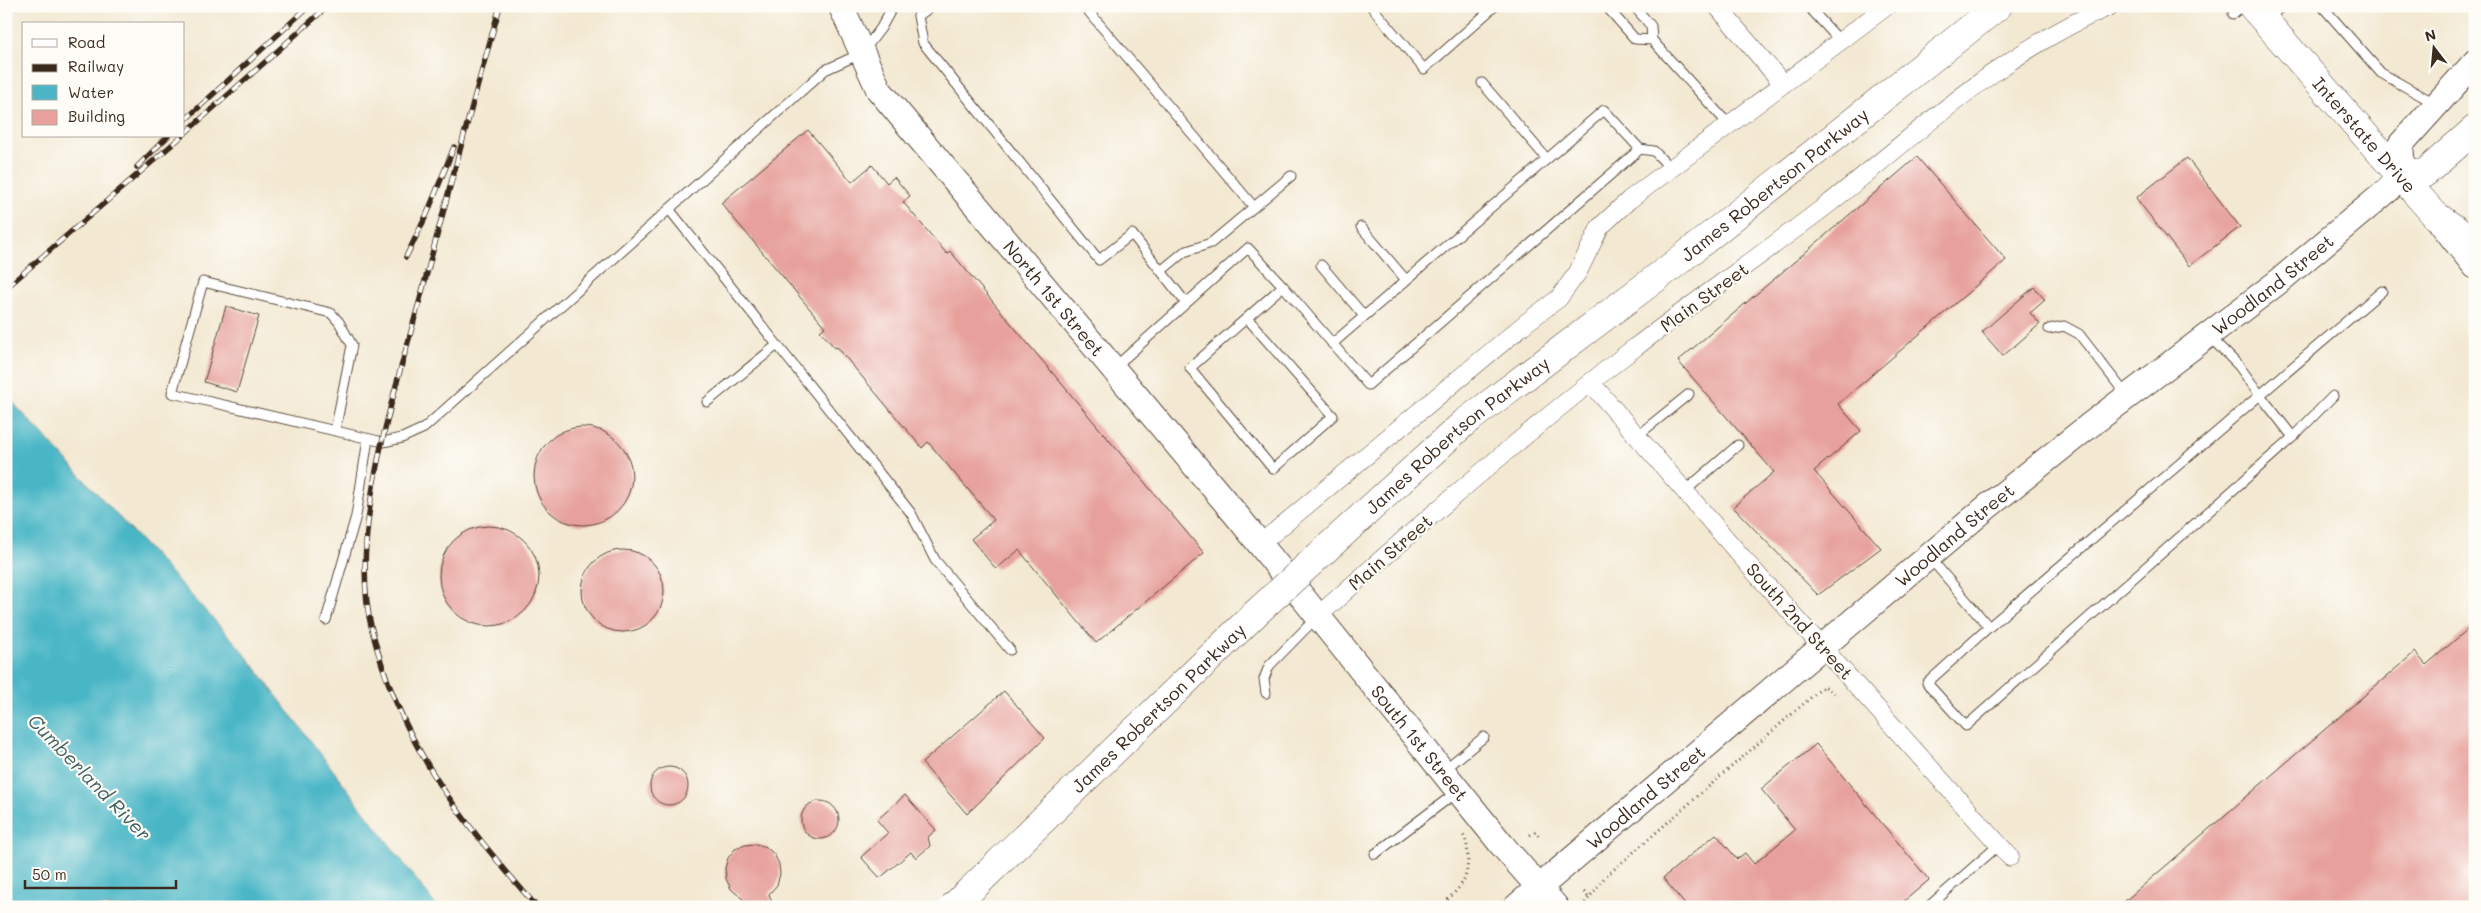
<svg xmlns="http://www.w3.org/2000/svg" width="2481" height="913" font-family="Mali,sans-serif">
<style>
.water{fill:#4ab6c6;stroke:#427072}
.building{fill:#e7a09b}
.lines{fill:none;stroke-linecap:round;stroke-linejoin:round}
.lane-casing{stroke:#574639;stroke-width:11}
.street-casing{stroke:#574639;stroke-width:19}
.secondary-casing{stroke:#574639;stroke-width:27}
.primary-casing{stroke:#574639;stroke-width:29}
.highway-casing{stroke:#574639;stroke-width:29}
.path{stroke:#574639;stroke-width:3;stroke-dasharray:1 4;stroke-linecap:butt}
.lane{stroke:#fff;stroke-width:9}
.street{stroke:#fff;stroke-width:18}
.secondary{stroke:#fff;stroke-width:25}
.primary{stroke:#fff;stroke-width:28}
.highway{stroke:#fff;stroke-width:28}
.rail-casing{stroke:#3b2a1e;stroke-width:5.5}
.rail{stroke:#fdfcf7;stroke-width:4;stroke-dasharray:11;stroke-linecap:butt}
.primary-bridge-casing{stroke:#574639;stroke-width:29;stroke-linecap:butt}
.primary-bridge{stroke:#fff;stroke-width:28}
.labels{text-anchor:middle;dominant-baseline:central;stroke-width:4.5;stroke-linejoin:round;paint-order:stroke}
.street-label{font-size:18px;fill:#3b2a1e;stroke:#fdfcf7}
.water-label{font-size:19px;font-style:italic;fill:#416261;stroke:#fdfcf7}
</style>
<rect width="100%" height="100%" fill="#fdfcf7"/>
<filter id="ink" filterUnits="userSpaceOnUse"><feTurbulence type="fractalNoise" baseFrequency=".02" numOctaves="2"/><feDisplacementMap in="SourceGraphic" scale="10" xChannelSelector="R" yChannelSelector="G"/><feConvolveMatrix kernelMatrix="1 2 1 2 8 2 1 2 1" color-interpolation-filters="sRGB"/></filter>
<filter id="wash" filterUnits="userSpaceOnUse"><feTurbulence type="fractalNoise" baseFrequency=".0096" numOctaves="4" result="noise"/><feDisplacementMap in="SourceGraphic" scale="20" xChannelSelector="R" yChannelSelector="G"/><feGaussianBlur stdDeviation="1.12" result="paint"/><feColorMatrix in="noise" values="0 0 0 0 0 0 0 0 0 0 0 0 0 0 0 0 0 1.4 0 .05"/><feComposite in="paint" operator="in"/></filter>
<g filter="url(#wash)">
<rect width="100%" height="100%" fill="#f3e8d1"/>
<path class="water" d="M 6,395 L 241,649 L 437,907 L 6,907 Z"/>
<g id="blocks">
<g class="building">
<path d="M 808,130 L 852,182 L 872,165 L 887,183 L 894,177 L 910,196 L 903,202 L 947,254 L 950,251 L 1204,553 L 1096,643 L 1019,550 L 996,569 L 971,539 L 994,520 L 928,442 L 922,448 L 837,347 L 835,348 L 820,331 L 825,327 L 721,203 Z"/>
<path d="M 1917,157 L 2006,260 L 1838,404 L 1861,431 L 1814,471 L 1881,548 L 1818,595 L 1733,507 L 1774,472 L 1678,361 Z"/>
<path d="M 2187,158 L 2240,227 L 2189,266 L 2136,198 Z"/>
<path d="M 2034,287 L 2045,300 L 2030,313 L 2040,324 L 2003,356 L 1982,332 Z"/>
<path d="M 226,306 L 259,316 L 237,392 L 204,382 Z"/>
<circle cx="583" cy="476" r="49"/>
<circle cx="489" cy="576" r="50"/>
<circle cx="623" cy="591" r="41"/>
<path d="M 2475,623 L 2475,902 L 2468,907 L 2118,907 L 2415,652 L 2426,665 Z"/>
<path d="M 1004,691 L 1045,738 L 967,814 L 922,763 Z"/>
<path d="M 1816,744 L 1929,880 L 1897,907 L 1687,907 L 1663,878 L 1716,834 L 1737,859 L 1745,853 L 1754,864 L 1795,830 L 1761,789 Z"/>
<circle cx="669" cy="786" r="19"/>
<path d="M 905,795 L 936,830 L 928,837 L 930,846 L 916,858 L 911,852 L 880,878 L 861,857 L 888,833 L 877,820 Z"/>
<circle cx="820" cy="820" r="19"/>
<path d="M 756,844 L 766,847 L 774,854 L 779,864 L 780,874 L 777,885 L 769,894 L 774,907 L 752,907 L 731,889 L 726,879 L 725,868 L 728,858 L 735,849 L 745,845 Z"/>
</g>
</g>
</g>
<g filter="url(#ink)">
<use href="#blocks" fill-opacity="0" stroke="#574639" stroke-width="1"/>
<g class="lines">
<g class="lane-casing">
<g id="lane">
<path d="M 932,6 L 918,16 L 923,43 L 1099,260 L 1132,234 L 1186,303"/>
<path d="M 1084,6 L 1254,207"/>
<path d="M 1371,6 L 1424,69 L 1495,6"/>
<path d="M 1606,6 L 1635,39 L 1652,40"/>
<path d="M 1634,6 L 1651,26 L 1652,40 L 1729,125"/>
<path d="M 1808,6 L 1840,41"/>
<path d="M 2322,6 L 2381,73 L 2436,104"/>
<path d="M 2233,14 L 2242,6"/>
<path d="M 2267,19 L 2282,6"/>
<path d="M 1482,83 L 1547,159"/>
<path d="M 1640,149 L 1654,151 L 1671,169"/>
<path d="M 669,209 L 911,513 L 935,560 L 1010,650"/>
<path d="M 1361,227 L 1406,280"/>
<path d="M 1321,265 L 1364,316"/>
<path d="M 1161,271 L 1184,252 L 1211,243 L 1291,176"/>
<path d="M 1283,286 L 1368,385 L 1640,149 L 1604,110 L 1332,344"/>
<path d="M 2049,329 L 2064,326 L 2079,334 L 2127,396"/>
<path d="M 2209,336 L 2239,366 L 2260,395 L 2382,291"/>
<path d="M 1115,367 L 1248,248 L 1283,286 L 1190,368 L 1273,469 L 1333,416 L 1247,318"/>
<path d="M 707,402 L 777,345"/>
<path d="M 335,431 L 352,345 L 339,322 L 331,313 L 203,282 L 172,393 L 383,442 L 402,438 L 424,428 L 825,70 L 862,53 L 881,28 L 893,6"/>
<path d="M 1637,436 L 1689,394"/>
<path d="M 2293,437 L 2333,396"/>
<path d="M 1685,491 L 1738,445"/>
<path d="M 1930,558 L 1989,627 L 2260,395 L 2293,437 L 1966,726 L 1927,683 L 1989,627"/>
<path d="M 326,620 L 356,516 L 368,439"/>
<path d="M 1266,693 L 1264,679 L 1269,666 L 1316,618"/>
<path d="M 1444,770 L 1484,737"/>
<path d="M 1375,854 L 1458,791"/>
<path d="M 1928,907 L 2000,844"/>
</g>
</g>
<g class="street-casing">
<g id="street">
<path d="M 1717,6 L 1783,84"/>
<path d="M 1591,383 L 1753,570 L 2010,857"/>
<path d="M 1260,544 L 1527,322 L 1559,298 L 1578,272 L 1600,227 L 1629,200 L 1887,6"/>
<path d="M 1318,616 C 1420,524 1524,433 1633,349 C 1697,300 1763,254 1827,205 C 1920,132 1999,54 2110,6"/>
</g>
</g>
<g class="secondary-casing">
<g id="secondary">
<path id="s1" d="M 841,6 L 879,90 L 1238,517 L 1502,845 L 1556,907"/>
<path d="M 2441,223 L 2475,266"/>
<path id="s2" d="M 1516,907 L 1987,507 L 2090,425 L 2278,282 L 2388,190 L 2402,175 L 2401,144 L 2475,62"/>
</g>
</g>
<g class="primary-casing">
<g id="primary">
<path id="s3" d="M 2252,6 L 2435,215"/>
<path d="M 2402,175 L 2425,173 L 2475,129"/>
<path id="s4" d="M 1676,263 L 1998,6"/>
</g>
</g>
<g class="highway-casing">
<path id="highway" d="M 2435,215 L 2475,243"/>
</g>
<g class="path">
<path d="M 1530,835 L 1535,832 L 1541,838"/>
<path d="M 1584,892 L 1589,898"/>
<path d="M 1441,907 C 1448,899 1457,891 1463,882 C 1469,872 1470,845 1463,835"/>
<path d="M 1588,907 L 1585,903 L 1604,878 L 1824,686 L 1838,695"/>
</g>
<use href="#lane" class="lane"/>
<use href="#street" class="street"/>
<use href="#secondary" class="secondary"/>
<use href="#primary" class="primary"/>
<use href="#highway" class="highway"/>
<g class="rail-casing">
<g id="rail">
<path d="M 500,6 C 473,101 447,197 422,292 C 396,388 347,534 372,630 C 401,746 460,819 537,907"/>
<path d="M 184,121 L 309,6"/>
<path d="M 184,134 L 328,6"/>
<path d="M 137,167 L 168,136"/>
<path d="M 406,257 L 427,214 L 454,147"/>
<path d="M 6,288 L 182,136"/>
</g>
</g>
<use href="#rail" class="rail"/>
<g class="primary-bridge-casing">
<g id="primary-bridge">
<path id="s5" d="M 953,907 L 1257,612 L 1464,423 L 1676,263"/>
</g>
</g>
<use href="#primary-bridge" class="primary-bridge"/>
</g>
</g>
<g class="labels">
<g class="street-label">
<text stroke="none"><textPath href="#s3" startOffset="171">Interstate Drive</textPath></text>
<text stroke="none"><textPath href="#s4" startOffset="126">James Robertson Parkway</textPath></text>
<text stroke="none"><textPath href="#s2" startOffset="980">Woodland Street</textPath></text>
<text transform="translate(1704 297) rotate(-36)">Main Street</text>
<text stroke="none"><textPath href="#s1" startOffset="364">North 1st Street</textPath></text>
<text stroke="none"><textPath href="#s5" startOffset="691">James Robertson Parkway</textPath></text>
<text stroke="none"><textPath href="#s2" startOffset="575">Woodland Street</textPath></text>
<text transform="translate(1390 552) rotate(-41)">Main Street</text>
<text transform="translate(1800 621) rotate(48)">South 2nd Street</text>
<text stroke="none"><textPath href="#s5" startOffset="286">James Robertson Parkway</textPath></text>
<text stroke="none"><textPath href="#s1" startOffset="940">South 1st Street</textPath></text>
<text stroke="none"><textPath href="#s2" startOffset="170">Woodland Street</textPath></text>
</g>
<g class="water-label">
<text transform="translate(90 777) rotate(46)">Cumberland River</text>
</g>
</g>
<rect width="2481" height="913" fill="none" stroke="#fdfcf7" stroke-width="25"/>
<rect x="22" y="22" width="162" height="115" fill="#fdfcf7" stroke="#afa8a0"/>
<rect x="32" y="39" width="25" height="8" fill="#ffffff" stroke="#afa8a0"/>
<text x="68" y="48" font-size="15" fill="#3b2a1e">Road</text>
<rect x="32" y="64" width="25" height="8" fill="#3b2a1e" stroke="#afa8a0"/>
<text x="68" y="72" font-size="15" fill="#3b2a1e">Railway</text>
<rect x="32" y="85" width="25" height="15" fill="#4ab6c6" stroke="#afa8a0"/>
<text x="68" y="98" font-size="15" fill="#3b2a1e">Water</text>
<rect x="32" y="110" width="25" height="15" fill="#e7a09b" stroke="#afa8a0"/>
<text x="68" y="122" font-size="15" fill="#3b2a1e">Building</text>
<g transform="translate(2434 48) rotate(344)" stroke="#fdfcf7" stroke-width="4" paint-order="stroke">
<path d="M0-4L9 19L0 12L-9 19Z" fill="#3b2a1e"/>
<text y="-8" font-size="14" font-weight="bold" text-anchor="middle" fill="#3b2a1e">N</text>
</g>
<path d="M25 880v8h151v-8" fill="none" stroke="#3b2a1e" stroke-width="2.5"/>
<text x="32" y="880" font-size="15" fill="#3b2a1e" stroke="#fdfcf7" stroke-width="4" paint-order="stroke">50 m</text>
</svg>
